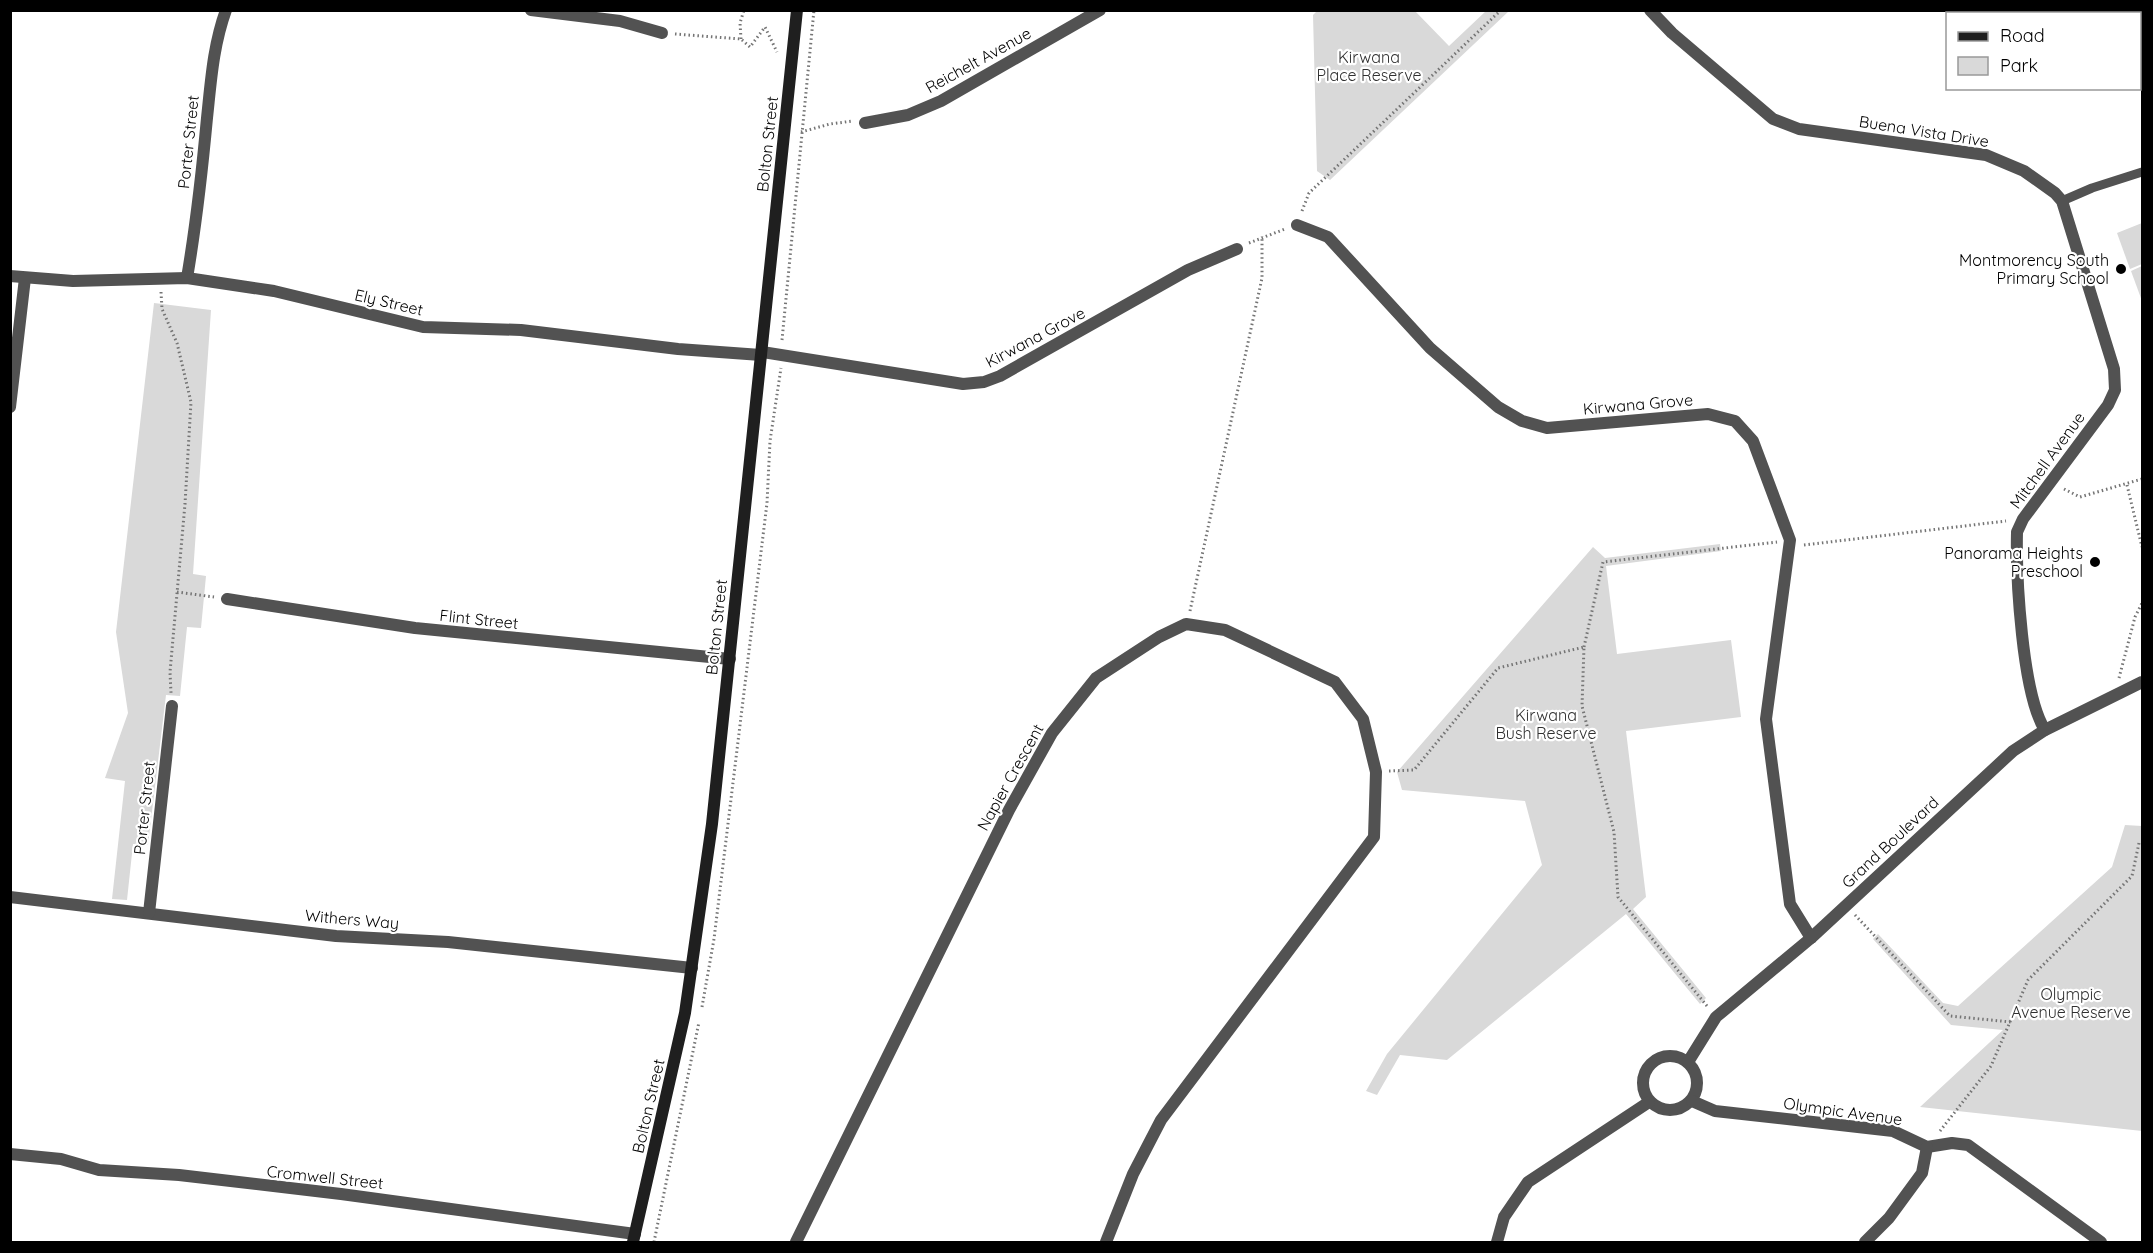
<svg xmlns="http://www.w3.org/2000/svg" width="2153" height="1253" font-family="Quicksand,sans-serif">
<style>
.green{fill:#d9d9d9}
.lines{fill:none;stroke-linecap:round;stroke-linejoin:round}
.path{stroke:#747474;stroke-width:3;stroke-dasharray:1.5 3;stroke-linecap:butt}
.lane{stroke:#525252;stroke-width:9}
.street{stroke:#525252;stroke-width:12}
.secondary{stroke:#1f1f1f;stroke-width:12}
.poi-dot{fill:#000;stroke:#fff;stroke-width:2}
.labels{text-anchor:middle;dominant-baseline:central;stroke-width:4.5;stroke-linejoin:round;paint-order:stroke}
.park-label{font-size:16px;fill:#303030;stroke:#fff}
.street-label{font-size:16px;fill:#000;stroke:#fff}
.poi-label{font-size:16px;fill:#000;stroke:#fff;text-anchor:end}
</style>
<rect width="100%" height="100%" fill="#fff"/>
<g class="green">
<path d="M 1317,11 L 1415,11 L 1449,46 L 1486,11 L 1509,11 L 1330,180 L 1317,171 L 1313,15 Z"/>
<path d="M 2142,223 L 2142,264 L 2130,269 L 2117,233 Z"/>
<path d="M 2142,266 L 2142,301 L 2131,271 Z"/>
<path d="M 154,303 L 211,310 L 193,574 L 206,576 L 201,628 L 187,627 L 180,696 L 166,695 L 148,845 L 133,844 L 127,900 L 112,899 L 125,781 L 105,778 L 128,713 L 116,632 Z"/>
<path d="M 1720,544 L 1721,551 L 1606,566 L 1617,654 L 1731,640 L 1741,717 L 1626,731 L 1646,897 L 1633,909 L 1706,998 L 1700,1004 L 1626,914 L 1447,1060 L 1400,1055 L 1377,1095 L 1366,1091 L 1387,1054 L 1542,865 L 1525,801 L 1402,790 L 1397,772 L 1593,547 L 1605,558 Z"/>
<path d="M 2125,825 L 2142,826 L 2142,1131 L 1920,1107 L 2003,1030 L 1951,1025 L 1873,939 L 1878,934 L 1943,1003 L 1958,1006 L 2112,867 Z"/>
</g>
<g class="lines">
<g class="path">
<path d="M 675,34 L 741,39 L 750,47 L 765,27 L 777,52"/>
<path d="M 741,39 L 740,23 L 744,10"/>
<path d="M 801,132 L 830,124 L 853,121"/>
<path d="M 1302,211 L 1309,193 L 1501,10"/>
<path d="M 1249,243 L 1285,229"/>
<path d="M 161,292 L 162,309 L 177,343 L 191,402 L 185,504 L 170,672 L 171,693"/>
<path d="M 782,340 L 814,10"/>
<path d="M 2127,485 L 2142,547"/>
<path d="M 2064,489 L 2080,497 L 2142,479"/>
<path d="M 1804,545 L 2006,521"/>
<path d="M 177,592 L 214,597"/>
<path d="M 1190,611 L 1262,278 L 1262,236"/>
<path d="M 1584,647 L 1603,562 L 1777,542"/>
<path d="M 2119,678 L 2135,617 L 2142,603"/>
<path d="M 1389,771 L 1414,770 L 1498,668 L 1584,647 L 1582,706 L 1614,832 L 1618,897 L 1707,1006"/>
<path d="M 1855,915 L 1950,1016 L 2011,1022"/>
<path d="M 702,1007 L 714,939 L 767,503 L 770,441 L 781,368"/>
<path d="M 1940,1131 L 1991,1066 L 2028,980 L 2132,876 L 2139,843 L 2142,843"/>
<path d="M 654,1242 L 699,1022"/>
</g>
<path class="lane" d="M 2062,201 L 2092,188 L 2142,172"/>
<g class="street">
<path d="M 531,10 L 620,21 L 662,33"/>
<path d="M 1650,10 L 1672,33 L 1773,119 L 1799,129 L 1986,155 L 2024,171 L 2055,193 L 2062,201 L 2114,369 L 2115,390 L 2108,405 L 2023,519 L 2017,532 C 2016,577 2022,694 2045,730"/>
<path d="M 865,123 L 908,115 L 941,101 L 1100,10"/>
<path d="M 1297,225 L 1328,237 L 1430,348 L 1498,407 L 1522,421 L 1547,428 L 1708,414 L 1735,421 L 1753,441 L 1790,540 L 1766,719 L 1790,904 L 1811,938"/>
<path d="M 10,276 L 73,281 L 187,278 L 274,291 L 423,327 L 521,330 L 678,349 L 761,355"/>
<path d="M 187,278 C 196,225 202,172 207,118 C 211,81 213,46 226,10"/>
<path d="M 762,352 L 963,384 L 984,382 L 1000,376 L 1188,270 L 1237,249"/>
<path d="M 10,407 L 25,278"/>
<path d="M 227,599 L 415,628 L 730,659"/>
<path d="M 10,897 L 336,936 L 448,942 L 692,968"/>
<path d="M 149,913 L 172,706"/>
<circle cx="1670" cy="1083" r="27"/>
<path d="M 1688,1062 L 1716,1017 L 1811,938 L 2013,751 L 2045,730 L 2142,682"/>
<path d="M 1692,1101 L 1715,1111 L 1893,1131 L 1927,1147 L 1952,1143 L 1968,1145 L 2101,1242"/>
<path d="M 10,1154 L 61,1159 L 99,1170 L 179,1175 L 341,1194 L 635,1234"/>
<path d="M 796,1242 L 1009,810 L 1052,733 L 1096,678 L 1159,637 L 1186,624 L 1225,630 L 1335,682 L 1363,719 L 1376,772 L 1374,837 L 1161,1120 L 1133,1174 L 1106,1242"/>
<path d="M 1497,1242 L 1504,1217 L 1528,1182 L 1649,1102"/>
<path d="M 1865,1242 L 1889,1218 L 1922,1173 L 1927,1147"/>
</g>
<path class="secondary" d="M 633,1242 L 685,1013 L 712,824 L 797,10"/>
</g>
<g class="poi-dot">
<circle cx="2121" cy="269" r="6"/>
<circle cx="2095" cy="562" r="6"/>
</g>
<g class="labels">
<g class="park-label">
<text x="1369" y="57">Kirwana<tspan x="1369" dy="18">Place Reserve</tspan></text>
<text x="1546" y="715">Kirwana<tspan x="1546" dy="18">Bush Reserve</tspan></text>
<text x="2071" y="994">Olympic<tspan x="2071" dy="18">Avenue Reserve</tspan></text>
</g>
<g class="street-label">
<text transform="translate(978 60) rotate(-29)">Reichelt Avenue</text>
<text transform="translate(1924 131) rotate(9)">Buena Vista Drive</text>
<text transform="translate(188 142) rotate(-84)">Porter Street</text>
<text transform="translate(767 144) rotate(-84)">Bolton Street</text>
<text transform="translate(389 302) rotate(13)">Ely Street</text>
<text transform="translate(1035 337) rotate(-28)">Kirwana Grove</text>
<text transform="translate(1638 404) rotate(-5)">Kirwana Grove</text>
<text transform="translate(2047 460) rotate(-54)">Mitchell Avenue</text>
<text transform="translate(479 619) rotate(6)">Flint Street</text>
<text transform="translate(716 627) rotate(-84)">Bolton Street</text>
<text transform="translate(1010 777) rotate(-61)">Napier Crescent</text>
<text transform="translate(144 808) rotate(-84)">Porter Street</text>
<text transform="translate(1890 842) rotate(-43)">Grand Boulevard</text>
<text transform="translate(352 919) rotate(5)">Withers Way</text>
<text transform="translate(648 1106) rotate(-77)">Bolton Street</text>
<text transform="translate(1843 1111) rotate(8)">Olympic Avenue</text>
<text transform="translate(325 1177) rotate(6)">Cromwell Street</text>
</g>
<g class="poi-label">
<text x="2109" y="260">Montmorency South<tspan x="2109" dy="18">Primary School</tspan></text>
<text x="2083" y="553">Panorama Heights<tspan x="2083" dy="18">Preschool</tspan></text>
</g>
</g>
<rect width="2153" height="1253" fill="none" stroke="#000000" stroke-width="24"/>
<rect x="1946" y="12" width="195" height="78" fill="#ffffff" stroke="#999999" stroke-width="1.5"/>
<rect x="1958" y="32" width="30" height="9" fill="#1f1f1f" stroke="#999999" stroke-width="1.5"/>
<text x="2000" y="42" font-size="18" fill="#000000">Road</text>
<rect x="1958" y="57" width="30" height="18" fill="#d9d9d9" stroke="#999999" stroke-width="1.5"/>
<text x="2000" y="72" font-size="18" fill="#000000">Park</text>
</svg>
